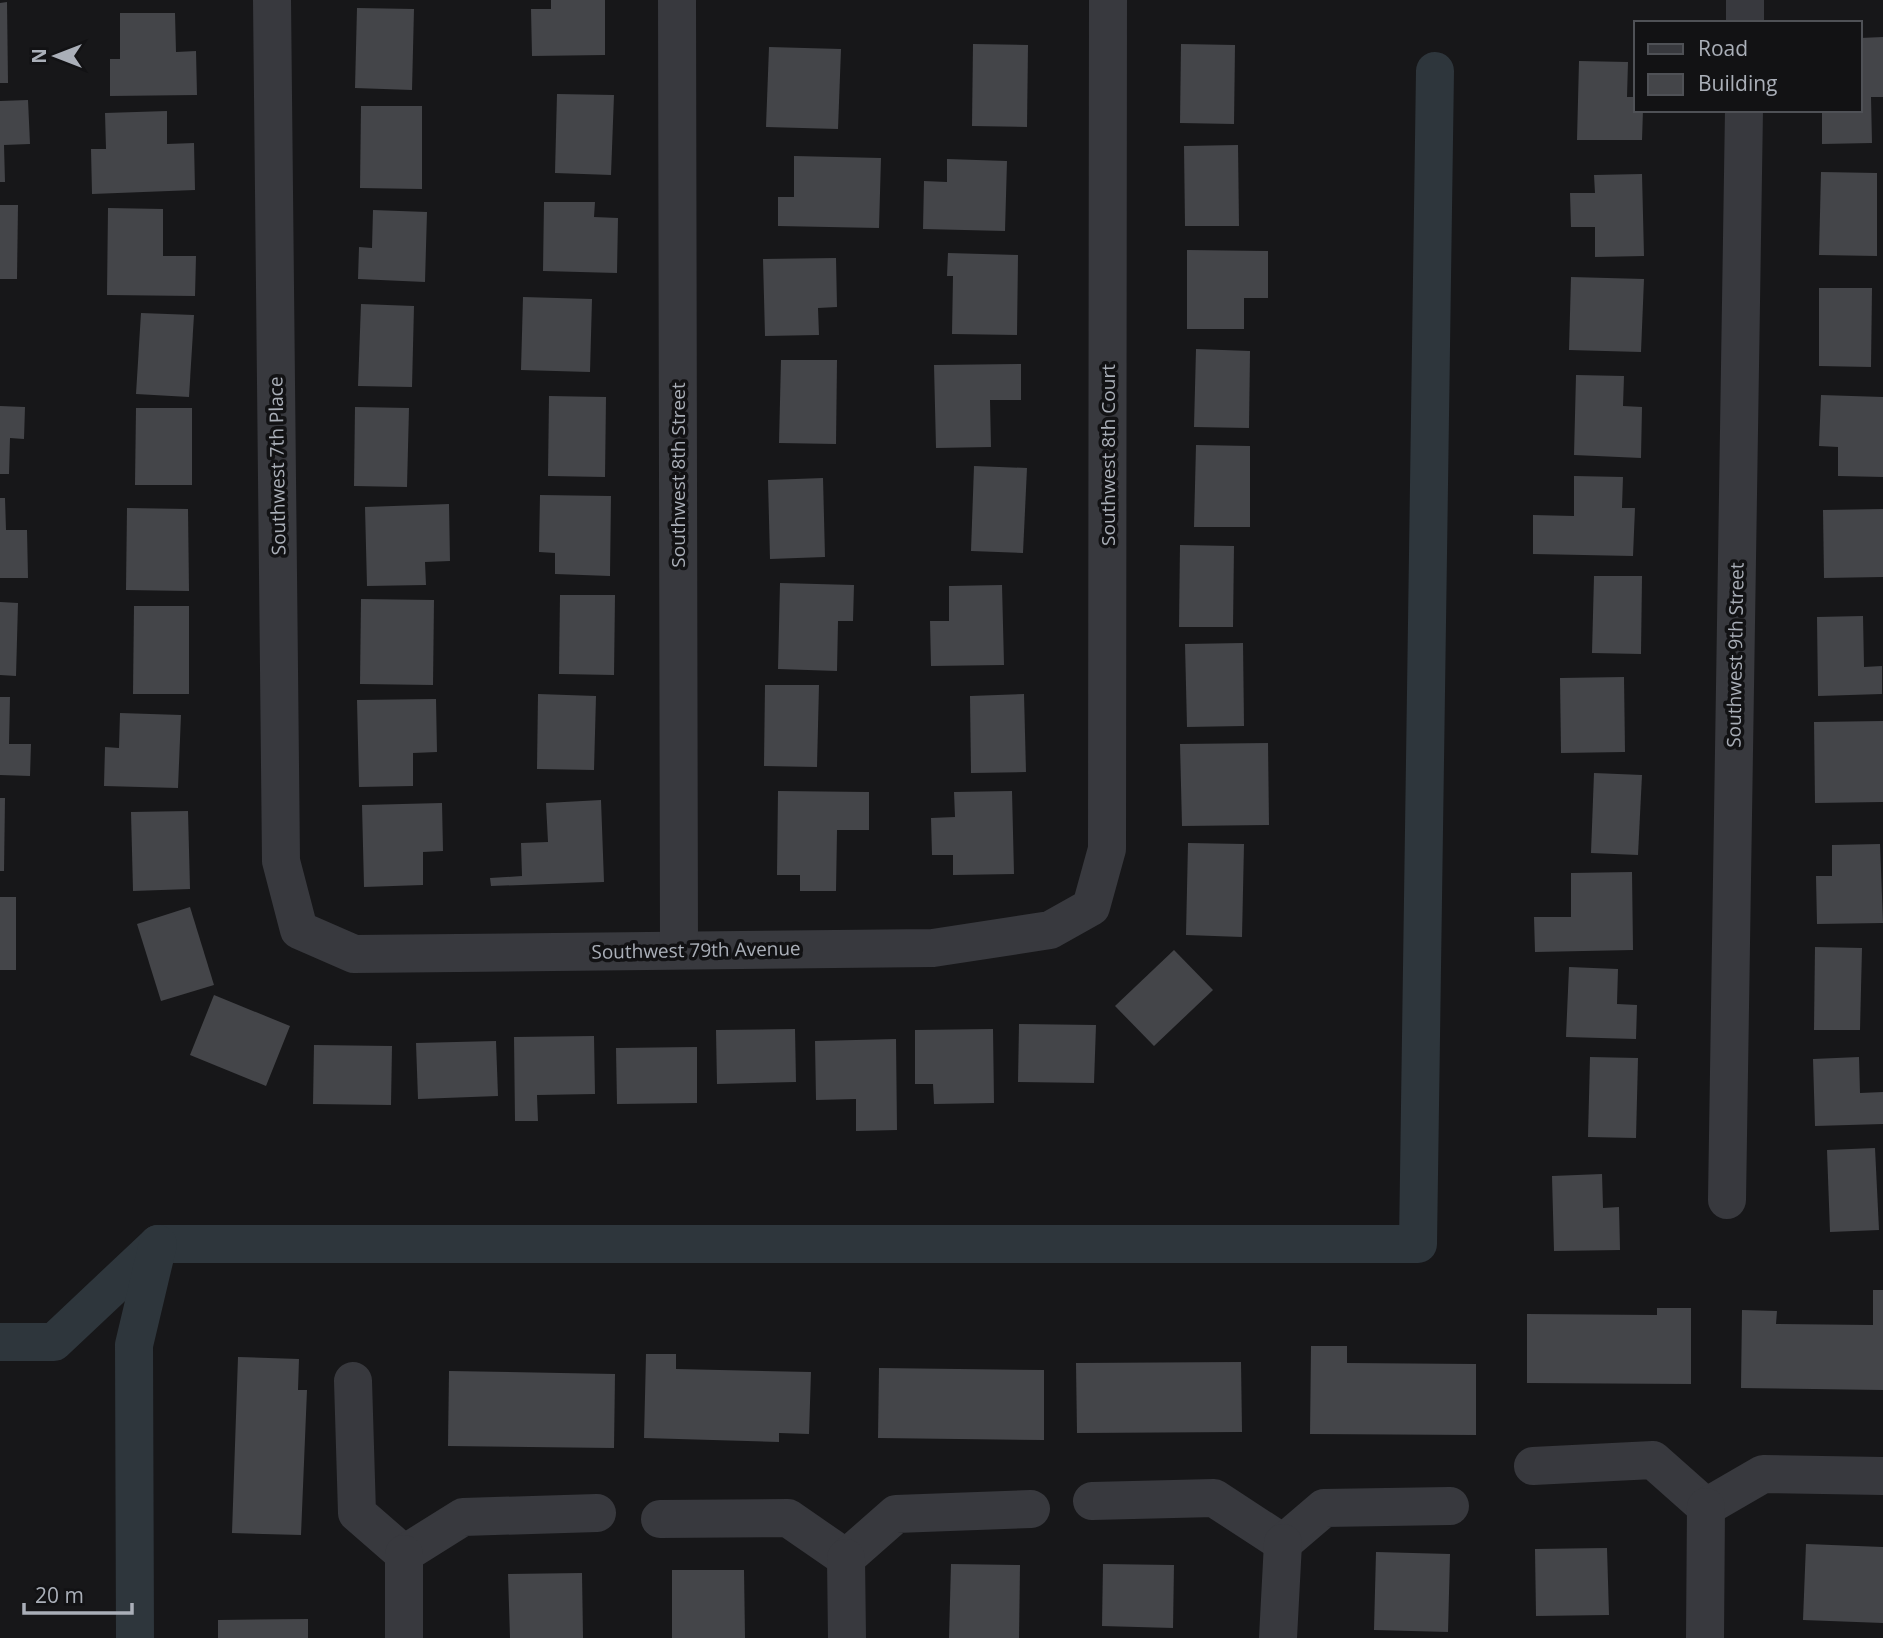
<svg xmlns="http://www.w3.org/2000/svg" width="1883" height="1638" font-family="'Open Sans',sans-serif">
<style>
.lines{fill:none;stroke-linecap:round;stroke-linejoin:round}
.canal{stroke:#2e363c;stroke-width:38}
.building{fill:#444549}
.minor{stroke:#38393e;stroke-width:38}
.labels{text-anchor:middle;dominant-baseline:central;stroke-width:7;stroke-linejoin:round;paint-order:stroke}
.street-label{font-size:19px;fill:#aaafb8;stroke:#121214}
</style>
<rect width="100%" height="100%" fill="#171719"/>
<g class="lines">
<g class="canal">
<path d="M 0,1342 L 54,1342 L 158,1244 L 1418,1244 L 1435,71"/>
<path d="M 135,1638 L 134,1345 L 158,1244"/>
</g>
</g>
<g class="building">
<path d="M 551,0 L 605,0 L 605,55 L 532,56 L 531,9 L 551,9 Z"/>
<path d="M 7,2 L 8,83 L 0,83 L 0,3 Z"/>
<path d="M 357,8 L 414,9 L 412,90 L 355,88 Z"/>
<path d="M 120,13 L 175,13 L 176,52 L 196,51 L 197,95 L 110,96 L 110,59 L 120,59 Z"/>
<path d="M 1883,37 L 1883,97 L 1871,97 L 1872,143 L 1822,144 L 1822,110 L 1860,110 L 1860,38 Z"/>
<path d="M 973,44 L 1028,45 L 1027,127 L 972,126 Z"/>
<path d="M 1181,44 L 1235,45 L 1234,124 L 1180,123 Z"/>
<path d="M 769,47 L 841,49 L 838,129 L 766,127 Z"/>
<path d="M 1579,61 L 1628,62 L 1627,97 L 1636,97 L 1636,110 L 1643,110 L 1642,140 L 1577,140 Z"/>
<path d="M 557,94 L 614,95 L 611,175 L 555,173 Z"/>
<path d="M 28,100 L 30,144 L 4,145 L 5,182 L 0,182 L 0,101 Z"/>
<path d="M 361,106 L 422,106 L 422,189 L 360,188 Z"/>
<path d="M 167,111 L 167,144 L 194,143 L 195,190 L 92,194 L 91,149 L 106,149 L 105,113 Z"/>
<path d="M 1238,145 L 1239,226 L 1185,226 L 1184,146 Z"/>
<path d="M 794,156 L 881,158 L 879,228 L 778,226 L 778,197 L 794,197 Z"/>
<path d="M 947,159 L 1007,161 L 1005,231 L 923,229 L 924,181 L 947,182 Z"/>
<path d="M 1821,172 L 1877,173 L 1877,256 L 1819,255 Z"/>
<path d="M 1642,174 L 1644,256 L 1595,257 L 1595,227 L 1571,227 L 1570,193 L 1595,193 L 1594,175 Z"/>
<path d="M 544,202 L 595,202 L 594,217 L 618,218 L 617,273 L 543,271 Z"/>
<path d="M 0,205 L 18,205 L 17,279 L 0,279 Z"/>
<path d="M 108,208 L 163,209 L 163,256 L 196,256 L 195,296 L 107,295 Z"/>
<path d="M 373,210 L 427,212 L 425,282 L 358,279 L 359,247 L 372,248 Z"/>
<path d="M 1187,250 L 1268,251 L 1268,298 L 1244,298 L 1244,329 L 1187,329 Z"/>
<path d="M 948,253 L 1018,255 L 1017,335 L 952,334 L 953,276 L 947,276 Z"/>
<path d="M 836,258 L 837,307 L 818,308 L 819,335 L 765,336 L 763,259 Z"/>
<path d="M 1571,277 L 1644,279 L 1641,352 L 1569,350 Z"/>
<path d="M 1819,288 L 1872,288 L 1871,367 L 1819,366 Z"/>
<path d="M 523,297 L 592,299 L 590,372 L 521,370 Z"/>
<path d="M 361,304 L 414,306 L 412,387 L 358,386 Z"/>
<path d="M 141,313 L 194,315 L 189,397 L 136,394 Z"/>
<path d="M 1196,349 L 1250,351 L 1249,428 L 1194,427 Z"/>
<path d="M 781,360 L 837,360 L 836,444 L 779,443 Z"/>
<path d="M 1021,364 L 1021,400 L 990,400 L 991,447 L 936,448 L 934,365 Z"/>
<path d="M 1576,375 L 1624,376 L 1623,406 L 1642,407 L 1641,458 L 1574,455 Z"/>
<path d="M 1821,395 L 1883,397 L 1883,477 L 1838,476 L 1838,447 L 1819,446 Z"/>
<path d="M 549,396 L 606,397 L 605,477 L 548,476 Z"/>
<path d="M 0,406 L 25,407 L 24,439 L 10,438 L 9,474 L 0,474 Z"/>
<path d="M 355,407 L 409,408 L 407,487 L 354,486 Z"/>
<path d="M 136,408 L 192,408 L 192,485 L 135,485 Z"/>
<path d="M 1196,445 L 1250,446 L 1250,527 L 1194,527 Z"/>
<path d="M 974,466 L 1027,468 L 1023,553 L 971,551 Z"/>
<path d="M 1574,476 L 1623,477 L 1622,508 L 1635,508 L 1633,556 L 1533,554 L 1533,515 L 1574,516 Z"/>
<path d="M 823,478 L 825,557 L 770,559 L 768,480 Z"/>
<path d="M 540,495 L 611,496 L 610,576 L 555,574 L 555,553 L 539,552 Z"/>
<path d="M 0,498 L 5,498 L 6,530 L 27,530 L 28,578 L 0,578 Z"/>
<path d="M 449,504 L 450,561 L 425,562 L 426,585 L 367,586 L 365,507 Z"/>
<path d="M 127,508 L 188,509 L 189,591 L 126,590 Z"/>
<path d="M 1883,509 L 1883,577 L 1824,578 L 1823,510 Z"/>
<path d="M 1180,545 L 1234,546 L 1233,627 L 1179,627 Z"/>
<path d="M 1594,576 L 1642,576 L 1641,654 L 1592,653 Z"/>
<path d="M 780,583 L 854,585 L 853,621 L 838,621 L 837,671 L 778,669 Z"/>
<path d="M 1002,585 L 1004,665 L 931,666 L 930,621 L 949,621 L 949,586 Z"/>
<path d="M 560,595 L 615,595 L 614,675 L 559,674 Z"/>
<path d="M 361,599 L 434,600 L 433,685 L 360,684 Z"/>
<path d="M 0,602 L 18,603 L 16,676 L 0,675 Z"/>
<path d="M 134,606 L 189,606 L 189,694 L 133,694 Z"/>
<path d="M 1863,616 L 1864,667 L 1882,666 L 1882,694 L 1818,696 L 1817,617 Z"/>
<path d="M 1243,643 L 1244,726 L 1187,727 L 1185,644 Z"/>
<path d="M 1624,677 L 1625,752 L 1561,753 L 1560,678 Z"/>
<path d="M 765,685 L 819,685 L 817,767 L 764,766 Z"/>
<path d="M 538,694 L 596,696 L 594,770 L 537,769 Z"/>
<path d="M 1024,694 L 1026,772 L 971,773 L 970,696 Z"/>
<path d="M 0,697 L 10,697 L 9,744 L 31,744 L 30,776 L 0,775 Z"/>
<path d="M 436,699 L 437,752 L 413,753 L 413,786 L 359,787 L 357,700 Z"/>
<path d="M 120,713 L 181,715 L 178,788 L 104,786 L 105,747 L 119,748 Z"/>
<path d="M 1883,721 L 1883,802 L 1815,803 L 1814,722 Z"/>
<path d="M 1268,743 L 1269,825 L 1182,826 L 1180,744 Z"/>
<path d="M 1594,773 L 1642,775 L 1638,855 L 1591,853 Z"/>
<path d="M 778,791 L 869,792 L 869,830 L 837,830 L 836,891 L 800,891 L 800,875 L 777,875 Z"/>
<path d="M 1012,791 L 1014,874 L 953,875 L 953,855 L 932,855 L 931,818 L 955,817 L 954,792 Z"/>
<path d="M 0,798 L 5,798 L 4,871 L 0,871 Z"/>
<path d="M 601,800 L 604,882 L 491,886 L 490,878 L 522,876 L 521,843 L 548,842 L 546,803 Z"/>
<path d="M 442,803 L 443,851 L 423,852 L 423,885 L 364,887 L 362,805 Z"/>
<path d="M 188,811 L 190,889 L 133,891 L 131,812 Z"/>
<path d="M 1188,843 L 1244,844 L 1242,937 L 1186,935 Z"/>
<path d="M 1880,844 L 1883,923 L 1817,924 L 1816,876 L 1832,876 L 1832,845 Z"/>
<path d="M 1632,872 L 1633,950 L 1535,952 L 1534,917 L 1571,917 L 1571,873 Z"/>
<rect x="0" y="897" width="16" height="73"/>
<path d="M 190,907 L 214,985 L 161,1001 L 137,924 Z"/>
<path d="M 1815,947 L 1862,948 L 1860,1030 L 1814,1030 Z"/>
<path d="M 1174,950 L 1213,990 L 1154,1046 L 1115,1006 Z"/>
<path d="M 1569,967 L 1618,969 L 1617,1004 L 1637,1005 L 1636,1039 L 1566,1037 Z"/>
<path d="M 214,995 L 290,1026 L 266,1086 L 190,1055 Z"/>
<path d="M 1019,1024 L 1096,1025 L 1094,1083 L 1018,1082 Z"/>
<path d="M 795,1029 L 796,1082 L 717,1084 L 716,1030 Z"/>
<path d="M 993,1029 L 994,1103 L 934,1104 L 933,1084 L 915,1084 L 915,1030 Z"/>
<path d="M 594,1036 L 595,1094 L 537,1095 L 538,1121 L 515,1121 L 514,1037 Z"/>
<path d="M 896,1039 L 897,1130 L 856,1131 L 856,1099 L 816,1100 L 815,1041 Z"/>
<path d="M 496,1041 L 498,1096 L 418,1099 L 416,1043 Z"/>
<path d="M 314,1045 L 392,1046 L 391,1105 L 313,1104 Z"/>
<path d="M 697,1047 L 697,1103 L 617,1104 L 616,1048 Z"/>
<path d="M 1590,1057 L 1638,1058 L 1636,1138 L 1588,1137 Z"/>
<path d="M 1859,1057 L 1860,1093 L 1883,1092 L 1883,1124 L 1815,1126 L 1813,1059 Z"/>
<path d="M 1875,1148 L 1879,1230 L 1830,1232 L 1827,1150 Z"/>
<path d="M 1602,1174 L 1603,1208 L 1619,1207 L 1620,1250 L 1554,1251 L 1552,1176 Z"/>
<path d="M 1873,1290 L 1883,1290 L 1883,1390 L 1741,1388 L 1742,1310 L 1777,1311 L 1776,1324 L 1873,1325 Z"/>
<path d="M 1657,1308 L 1691,1308 L 1691,1384 L 1527,1383 L 1527,1314 L 1657,1315 Z"/>
<path d="M 1311,1346 L 1347,1346 L 1347,1363 L 1476,1364 L 1476,1435 L 1310,1434 Z"/>
<path d="M 646,1354 L 676,1354 L 676,1369 L 811,1372 L 809,1434 L 779,1433 L 779,1442 L 644,1438 Z"/>
<path d="M 238,1357 L 299,1359 L 298,1390 L 307,1390 L 301,1535 L 232,1533 Z"/>
<path d="M 1241,1362 L 1242,1432 L 1077,1433 L 1076,1363 Z"/>
<path d="M 879,1368 L 1044,1370 L 1044,1440 L 878,1438 Z"/>
<path d="M 449,1371 L 615,1374 L 614,1448 L 448,1446 Z"/>
<path d="M 1806,1544 L 1883,1547 L 1883,1623 L 1803,1620 Z"/>
<path d="M 1607,1548 L 1609,1615 L 1536,1616 L 1535,1549 Z"/>
<path d="M 1376,1552 L 1450,1554 L 1448,1632 L 1374,1630 Z"/>
<path d="M 951,1564 L 1020,1565 L 1019,1638 L 949,1638 Z"/>
<path d="M 1103,1564 L 1174,1565 L 1173,1628 L 1102,1626 Z"/>
<path d="M 672,1570 L 744,1570 L 745,1638 L 672,1638 Z"/>
<path d="M 582,1573 L 583,1638 L 510,1638 L 508,1574 Z"/>
<path d="M 308,1619 L 308,1638 L 218,1638 L 218,1620 Z"/>
</g>
<g class="lines">
<g class="minor">
<path d="M 272,0 L 281,861 L 299,930 L 354,954 L 933,948 L 1050,930 L 1091,907 L 1107,849 L 1108,0"/>
<path d="M 677,0 L 679,950"/>
<path d="M 1745,23 L 1745,0"/>
<path d="M 1727,1200 L 1744,110"/>
<path d="M 353,1381 L 357,1513 L 404,1554"/>
<path d="M 1533,1466 L 1653,1460 L 1706,1507"/>
<path d="M 1092,1501 L 1214,1498 L 1283,1543"/>
<path d="M 1706,1507 L 1763,1474 L 1883,1476"/>
<path d="M 660,1519 L 788,1518 L 846,1558"/>
<path d="M 1283,1543 L 1324,1508 L 1450,1506"/>
<path d="M 404,1554 L 463,1517 L 597,1513"/>
<path d="M 404,1554 L 404,1638"/>
<path d="M 846,1558 L 896,1514 L 1031,1509"/>
<path d="M 846,1558 L 847,1638"/>
<path d="M 1278,1638 L 1283,1543"/>
<path d="M 1705,1638 L 1706,1507"/>
</g>
</g>
<g class="labels">
<g class="street-label">
<text transform="translate(1108 455) rotate(-90)">Southwest 8th Court</text>
<text transform="translate(277 466) rotate(-91)">Southwest 7th Place</text>
<text transform="translate(678 475) rotate(-90)">Southwest 8th Street</text>
<text transform="translate(1735 655) rotate(-89)">Southwest 9th Street</text>
<text transform="translate(696 950) rotate(-1)">Southwest 79th Avenue</text>
</g>
</g>
<rect x="1634" y="21" width="228" height="91" fill="#121214" stroke="#4f5156" stroke-width="2"/>
<rect x="1648" y="44" width="35" height="10" fill="#38393e" stroke="#4f5156" stroke-width="2"/>
<text x="1698" y="56" font-size="21" fill="#aaafb8">Road</text>
<rect x="1648" y="74" width="35" height="21" fill="#444549" stroke="#4f5156" stroke-width="2"/>
<text x="1698" y="91" font-size="21" fill="#aaafb8">Building</text>
<g transform="translate(56 56) rotate(270)" stroke="#121214" stroke-width="5" paint-order="stroke">
<path d="M0-5L12 26L0 18L-12 26Z" fill="#aaafb8"/>
<text y="-10" font-size="19" font-weight="bold" text-anchor="middle" fill="#aaafb8">N</text>
</g>
<path d="M24 1603v10h108v-10" fill="none" stroke="#aaafb8" stroke-width="3.5"/>
<text x="35" y="1603" font-size="21" fill="#aaafb8" stroke="#121214" stroke-width="5" paint-order="stroke">20 m</text>
</svg>
